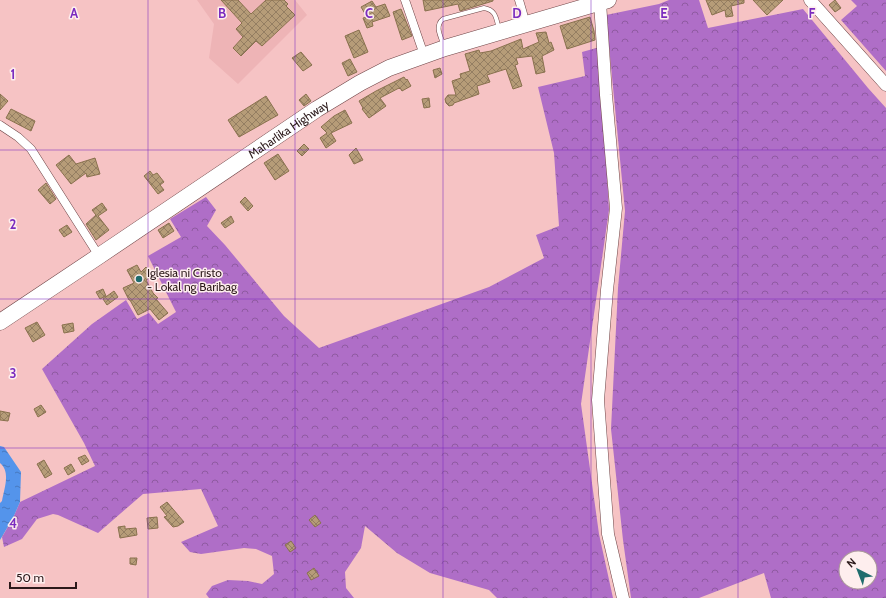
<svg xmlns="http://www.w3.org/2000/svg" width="886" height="598" font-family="Cabin,sans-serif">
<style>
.built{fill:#eeb4b6}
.forest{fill:url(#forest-crowns);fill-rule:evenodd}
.water{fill:url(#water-ripples)}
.building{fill:url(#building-cross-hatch);stroke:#89714e}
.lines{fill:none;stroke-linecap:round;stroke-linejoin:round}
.lane-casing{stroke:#6e4446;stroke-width:5}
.street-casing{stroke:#6e4446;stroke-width:9}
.secondary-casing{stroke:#6e4446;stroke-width:13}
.highway-casing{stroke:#6e4446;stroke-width:17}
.lane{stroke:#fff;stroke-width:4}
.street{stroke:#fff;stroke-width:8}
.secondary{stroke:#fff;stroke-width:12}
.highway{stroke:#fff;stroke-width:16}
.grid{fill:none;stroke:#7b2cbf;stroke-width:1;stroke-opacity:0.55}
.poi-dot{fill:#206c6d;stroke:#feeeee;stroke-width:1.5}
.labels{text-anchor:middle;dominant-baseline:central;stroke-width:3;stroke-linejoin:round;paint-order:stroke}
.street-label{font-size:12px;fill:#2b191a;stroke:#feeeee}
.poi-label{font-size:12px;fill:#2b191a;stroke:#feeeee;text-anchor:start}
.grid-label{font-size:13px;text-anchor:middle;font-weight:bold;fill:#7b2cbf;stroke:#feeeee;stroke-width:3;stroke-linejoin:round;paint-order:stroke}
</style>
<defs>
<pattern id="forest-crowns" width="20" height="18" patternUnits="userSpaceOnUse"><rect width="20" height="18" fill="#af6ec7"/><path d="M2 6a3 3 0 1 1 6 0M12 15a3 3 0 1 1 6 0" fill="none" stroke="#8f5aa1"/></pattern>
<pattern id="water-ripples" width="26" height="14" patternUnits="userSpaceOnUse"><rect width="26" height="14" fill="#5494eb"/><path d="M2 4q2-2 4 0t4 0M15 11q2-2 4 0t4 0" fill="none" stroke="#4678be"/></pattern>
<pattern id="building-cross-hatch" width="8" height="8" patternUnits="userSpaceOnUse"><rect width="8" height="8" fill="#b69c78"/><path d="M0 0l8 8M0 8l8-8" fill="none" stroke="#947e62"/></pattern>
</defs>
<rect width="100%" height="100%" fill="#f6c3c4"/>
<path class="built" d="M 197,0 L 295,0 L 307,15 L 238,84 L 209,58 L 214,24 Z"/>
<g class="forest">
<path d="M 669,0 L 699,0 L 708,28 L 803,9 L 868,88 L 886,108 L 886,598 L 771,598 L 764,573 L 699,598 L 631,598 L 623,540 L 611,429 L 618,288 L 625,211 L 606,15 L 659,4 ZM 846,558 L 870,558 L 870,582 L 846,582 Z"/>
<path d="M 851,0 L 886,0 L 886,71 L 841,20 L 857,6 Z"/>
<path d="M 600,47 L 609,210 L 581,404 L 599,534 L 613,598 L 497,598 L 489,590 L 430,573 L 397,553 L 365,526 L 361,548 L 345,572 L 346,588 L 354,598 L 209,598 L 206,594 L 212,586 L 228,580 L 248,581 L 262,584 L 274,574 L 272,556 L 256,549 L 244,548 L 201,554 L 190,552 L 181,542 L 218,526 L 201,489 L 143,494 L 98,533 L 58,515 L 53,514 L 37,519 L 22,539 L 4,547 L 2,537 L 13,518 L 20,502 L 95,466 L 84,443 L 42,369 L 92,324 L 126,300 L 137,319 L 149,313 L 158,324 L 176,312 L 148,256 L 181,237 L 170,219 L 206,197 L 216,210 L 207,226 L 225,245 L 284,316 L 319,348 L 489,287 L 544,258 L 536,235 L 559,226 L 554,153 L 538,87 L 585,76 L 582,52 Z"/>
</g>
<path class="water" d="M 0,446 L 4,447 L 21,472 L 20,502 L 13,518 L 0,540 L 0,503 L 2,501 C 4,489 11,472 0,463 Z"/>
<g class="building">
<path d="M 221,0 L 238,0 L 251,14 L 266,0 L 284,0 L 288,4 L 286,6 L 295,15 L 262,46 L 256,41 L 241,56 L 233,48 L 243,37 L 236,29 L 242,23 Z"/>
<path d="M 423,0 L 493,0 L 493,1 L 460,11 L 458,4 L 425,11 Z"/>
<path d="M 706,0 L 744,0 L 744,3 L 731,6 L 733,16 L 726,17 L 725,10 L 712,15 Z"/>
<path d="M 753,0 L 783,0 L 767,15 Z"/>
<path d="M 835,0 L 841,8 L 835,12 L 829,5 Z"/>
<path d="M 372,1 L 376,7 L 385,4 L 390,16 L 372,22 L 373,26 L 367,28 L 363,18 L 367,17 L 361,7 Z"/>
<path d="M 401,9 L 412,36 L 402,40 L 393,12 Z"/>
<path d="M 590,17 L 594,31 L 595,40 L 567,49 L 560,26 Z"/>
<path d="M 359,30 L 368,52 L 354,58 L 345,36 Z"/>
<path d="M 546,32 L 549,43 L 551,42 L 554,50 L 542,56 L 545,72 L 536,74 L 532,56 L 516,58 L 518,64 L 515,65 L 522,86 L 513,89 L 506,69 L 487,75 L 490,82 L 477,86 L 479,94 L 454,103 L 453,105 L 449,106 L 446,103 L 445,99 L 448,95 L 456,95 L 452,81 L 461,78 L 460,74 L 470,71 L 465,54 L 479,50 L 480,53 L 491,51 L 521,39 L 523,49 L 539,42 L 536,33 Z"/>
<path d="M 301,52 L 312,65 L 303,71 L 292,58 Z"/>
<path d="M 350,59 L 357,72 L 348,76 L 342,63 Z"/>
<path d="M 440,68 L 442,74 L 435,78 L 433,70 Z"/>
<path d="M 404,77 L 406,80 L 407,79 L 411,86 L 402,91 L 400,88 L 399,89 L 399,88 L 380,98 L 386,106 L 369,118 L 362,109 L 363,108 L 359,101 L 376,91 Z"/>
<path d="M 0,94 L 8,101 L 0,110 Z"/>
<path d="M 306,94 L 311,101 L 304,106 L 299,100 Z"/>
<path d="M 266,96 L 278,115 L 239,137 L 228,120 Z"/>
<path d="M 429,98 L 430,107 L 424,108 L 422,99 Z"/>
<path d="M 11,109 L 35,121 L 31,131 L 6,118 Z"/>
<path d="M 345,110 L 352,123 L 331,133 L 336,141 L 326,148 L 320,138 L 327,133 L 321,127 L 334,116 Z"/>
<path d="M 304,144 L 309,149 L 302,156 L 297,151 Z"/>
<path d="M 356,148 L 363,160 L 354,164 L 349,155 Z"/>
<path d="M 278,154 L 289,171 L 275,180 L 264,163 Z"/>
<path d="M 69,155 L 76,164 L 95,158 L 100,174 L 87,177 L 86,173 L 71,184 L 56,165 Z"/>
<path d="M 150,171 L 153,175 L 157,173 L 164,182 L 160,185 L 164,190 L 158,194 L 144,176 Z"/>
<path d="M 46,183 L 56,199 L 50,204 L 38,190 Z"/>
<path d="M 245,197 L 253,206 L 248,211 L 240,202 Z"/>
<path d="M 102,203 L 107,210 L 98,216 L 109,230 L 96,240 L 86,224 L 96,215 L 92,210 Z"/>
<path d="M 231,216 L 234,222 L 225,228 L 221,223 Z"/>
<path d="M 169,223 L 174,231 L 163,238 L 158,230 Z"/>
<path d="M 67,225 L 72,232 L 64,237 L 59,230 Z"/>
<path d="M 137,265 L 141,272 L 146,267 L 152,276 L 146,280 L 153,293 L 158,298 L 156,299 L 168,313 L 159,320 L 150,309 L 138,315 L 130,300 L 129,300 L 123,288 L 134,283 L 127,270 Z"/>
<path d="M 103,289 L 106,296 L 100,299 L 96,292 Z"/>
<path d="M 114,291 L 118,297 L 107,305 L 103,299 Z"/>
<path d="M 37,322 L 45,335 L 33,342 L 25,328 Z"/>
<path d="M 73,323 L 74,331 L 64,333 L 62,325 Z"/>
<path d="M 41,405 L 46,412 L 38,417 L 34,409 Z"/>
<path d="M 0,411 L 10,413 L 8,421 L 0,420 Z"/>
<path d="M 85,455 L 89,461 L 82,465 L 78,458 Z"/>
<path d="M 44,460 L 52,474 L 45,478 L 37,464 Z"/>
<path d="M 71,464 L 75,471 L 68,475 L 64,468 Z"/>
<path d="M 167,502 L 184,522 L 178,526 L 173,527 L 164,517 L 167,516 L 160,507 Z"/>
<path d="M 315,515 L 321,523 L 315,527 L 309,520 Z"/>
<path d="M 157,517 L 158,528 L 148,529 L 147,518 Z"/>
<path d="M 125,526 L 125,529 L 136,528 L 137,535 L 120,538 L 118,527 Z"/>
<path d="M 291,541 L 296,548 L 290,552 L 285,545 Z"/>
<path d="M 130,558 L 137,558 L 136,565 L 130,564 Z"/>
<path d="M 314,568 L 319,576 L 311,580 L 307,573 Z"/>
</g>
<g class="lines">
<g class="lane-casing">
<path id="lane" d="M 444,46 C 441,37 434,26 443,19 L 484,8 C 496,10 496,18 499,29"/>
</g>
<g class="street-casing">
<g id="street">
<path d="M 405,0 L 424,55"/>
<path d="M 519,0 L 526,24"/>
<path d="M 0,125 L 18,137 L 31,149 L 99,256"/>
</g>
</g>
<g class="secondary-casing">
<g id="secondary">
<path d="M 810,0 L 886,85"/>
<path d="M 600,2 L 606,95 L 616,208 L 607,290 L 598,400 L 608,534 L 623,598"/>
</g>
</g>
<g class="highway-casing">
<g id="highway">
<path id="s1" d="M 0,322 L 99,256 L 317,109 L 360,83 L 389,68 L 445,48 L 608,0"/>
</g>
</g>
<use href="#lane" class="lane"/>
<use href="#street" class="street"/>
<use href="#secondary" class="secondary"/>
<use href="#highway" class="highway"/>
</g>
<path class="grid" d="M 148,0 L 148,598M 295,0 L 295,598M 443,0 L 443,598M 591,0 L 591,598M 738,0 L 738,598M 0,150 L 886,150M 0,299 L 886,299M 0,448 L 886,448"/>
<circle class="poi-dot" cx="139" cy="279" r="4"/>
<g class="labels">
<g class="street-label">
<text stroke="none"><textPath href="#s1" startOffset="347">Maharlika Highway</textPath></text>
</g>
<g class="poi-label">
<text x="147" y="272">Iglesia ni Cristo<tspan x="147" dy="14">- Lokal ng Baribag</tspan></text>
</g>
</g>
<g class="grid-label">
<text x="74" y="18">A</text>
<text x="222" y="18">B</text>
<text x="369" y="18">C</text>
<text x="517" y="18">D</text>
<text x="664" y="18">E</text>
<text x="812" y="18">F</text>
<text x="13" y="79">1</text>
<text x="13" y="229">2</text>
<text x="13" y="378">3</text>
<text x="13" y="528">4</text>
</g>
<g transform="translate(858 570) rotate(318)"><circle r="19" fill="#feeeee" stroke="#aa9999"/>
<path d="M0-3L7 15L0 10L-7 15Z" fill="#206c6d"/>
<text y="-6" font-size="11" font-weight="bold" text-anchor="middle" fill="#2b191a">N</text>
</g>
<path d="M10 582v6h66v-6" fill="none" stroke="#2b191a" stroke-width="2"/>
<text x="16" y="582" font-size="12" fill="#2b191a" stroke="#feeeee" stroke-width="3" paint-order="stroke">50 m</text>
</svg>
